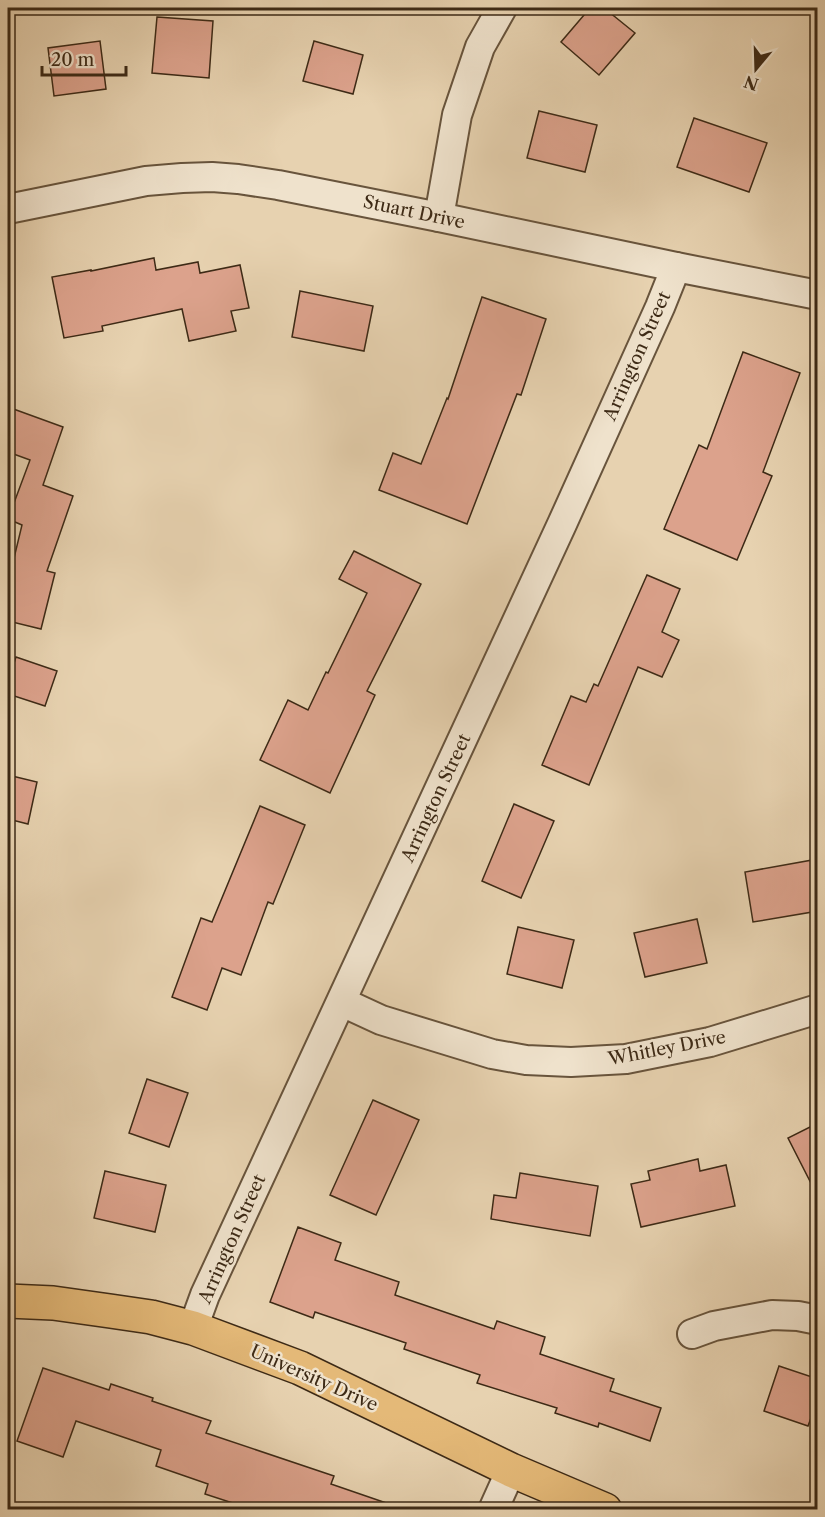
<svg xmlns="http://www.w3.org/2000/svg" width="825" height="1517" font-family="'Libre Caslon Text',serif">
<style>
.building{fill:#dca28c;stroke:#3d2a16;stroke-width:1.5}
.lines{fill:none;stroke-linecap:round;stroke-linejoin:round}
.minor-casing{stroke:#68543c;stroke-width:32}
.primary-casing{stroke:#3d2a16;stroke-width:36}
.minor{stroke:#efe2cc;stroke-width:28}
.primary{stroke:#e4b978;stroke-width:33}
.labels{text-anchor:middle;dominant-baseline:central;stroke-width:5;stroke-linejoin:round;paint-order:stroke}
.street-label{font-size:18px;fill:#3d2a16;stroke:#efe2cc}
</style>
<rect width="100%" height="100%" fill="#e7d2b0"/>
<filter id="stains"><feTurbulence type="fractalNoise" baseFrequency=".00333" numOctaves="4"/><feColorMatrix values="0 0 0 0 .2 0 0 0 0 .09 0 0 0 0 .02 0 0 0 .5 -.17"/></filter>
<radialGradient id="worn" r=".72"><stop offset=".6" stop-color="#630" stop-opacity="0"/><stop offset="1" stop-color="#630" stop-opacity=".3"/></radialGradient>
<g class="building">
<path d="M 590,8 L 604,8 L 635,33 L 599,75 L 561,42 Z"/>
<path d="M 157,17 L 213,21 L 209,78 L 152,73 Z"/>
<path d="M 100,41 L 106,89 L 54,96 L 48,48 Z"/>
<path d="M 314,41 L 363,55 L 353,94 L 303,81 Z"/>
<path d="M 539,111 L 597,125 L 585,172 L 527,158 Z"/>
<path d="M 694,118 L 767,143 L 749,192 L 677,167 Z"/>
<path d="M 154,258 L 156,270 L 198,262 L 200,273 L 240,265 L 249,308 L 231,311 L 236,331 L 189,341 L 182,309 L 102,326 L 103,331 L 64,338 L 52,277 L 91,270 L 91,271 Z"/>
<path d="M 300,291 L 373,306 L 364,351 L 292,337 Z"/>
<path d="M 482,297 L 546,319 L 521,395 L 517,394 L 467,524 L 379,490 L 393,453 L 421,464 L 447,398 L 448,399 Z"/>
<path d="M 743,352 L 800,373 L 763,472 L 772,476 L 737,560 L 664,529 L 699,445 L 707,449 Z"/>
<path d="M 8,407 L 63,427 L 43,485 L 73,496 L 47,571 L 55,573 L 41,629 L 8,621 L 8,583 L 22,525 L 8,519 L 30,460 L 8,452 Z"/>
<path d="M 354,551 L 421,584 L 367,691 L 375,695 L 330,793 L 260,760 L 288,700 L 308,710 L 326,672 L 328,673 L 367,593 L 339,579 Z"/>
<path d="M 647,575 L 680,589 L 662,632 L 679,640 L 662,677 L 638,667 L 589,785 L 542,765 L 571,696 L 586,702 L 594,684 L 598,686 Z"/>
<path d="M 16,657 L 57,671 L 45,706 L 8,694 L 8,682 Z"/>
<path d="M 8,775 L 37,782 L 28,824 L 8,819 Z"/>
<path d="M 514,804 L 554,821 L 521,898 L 482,881 Z"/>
<path d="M 260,806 L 305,825 L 273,904 L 268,902 L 241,975 L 222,968 L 207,1010 L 172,997 L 201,918 L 212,922 Z"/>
<path d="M 818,859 L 818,911 L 753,922 L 745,872 Z"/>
<path d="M 697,919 L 707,963 L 645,977 L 634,933 Z"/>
<path d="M 518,927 L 574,940 L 562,988 L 507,974 Z"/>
<path d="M 147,1079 L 188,1093 L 169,1147 L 129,1133 Z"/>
<path d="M 373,1100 L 419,1120 L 376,1215 L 330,1195 Z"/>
<path d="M 818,1123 L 818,1197 L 788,1138 Z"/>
<path d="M 698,1159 L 700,1171 L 726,1165 L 735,1206 L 641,1227 L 631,1184 L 650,1180 L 648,1171 Z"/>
<path d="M 105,1171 L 166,1185 L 155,1232 L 94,1218 Z"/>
<path d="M 520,1173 L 598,1186 L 590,1236 L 491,1219 L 494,1195 L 516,1198 Z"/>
<path d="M 298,1227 L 341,1243 L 335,1260 L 399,1282 L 395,1295 L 494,1329 L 497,1321 L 545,1337 L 540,1354 L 614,1379 L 610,1391 L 661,1408 L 650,1441 L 599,1423 L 598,1427 L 555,1413 L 557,1408 L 477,1383 L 480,1375 L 404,1349 L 406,1343 L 315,1312 L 313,1318 L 270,1302 Z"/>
<path d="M 779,1366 L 818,1379 L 818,1399 L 808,1426 L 764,1411 Z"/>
<path d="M 43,1368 L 109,1390 L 111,1384 L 153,1398 L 152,1401 L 211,1421 L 206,1433 L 334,1476 L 331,1484 L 395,1506 L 394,1509 L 251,1509 L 205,1494 L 208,1484 L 156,1466 L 161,1450 L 76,1421 L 63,1457 L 17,1441 Z"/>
</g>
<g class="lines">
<g class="minor-casing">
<g id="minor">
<path d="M 8,209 L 146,181 L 182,178 L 212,177 L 238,179 L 278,185 L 439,217 L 676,267 L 818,295"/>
<path d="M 439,217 L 457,115 L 480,47 L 502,8"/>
<path d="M 342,1002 L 381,1020 L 492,1054 L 526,1060 L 571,1062 L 626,1059 L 710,1042 L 818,1009"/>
<path d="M 193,1328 L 205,1295 L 562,524 L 660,307 L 676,267"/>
<path d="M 692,1334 L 714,1326 L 772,1315 L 798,1316 L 818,1320"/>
<path d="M 493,1510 L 511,1470"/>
</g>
</g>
<g class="primary-casing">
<path id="primary" d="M 8,1301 L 53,1303 L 110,1311 L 151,1317 L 193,1328 L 300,1368 L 511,1470 L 605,1510"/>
</g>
<use href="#minor" class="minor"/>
<use href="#primary" class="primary"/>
</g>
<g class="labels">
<g class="street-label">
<text transform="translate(414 212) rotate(12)">Stuart Drive</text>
<text transform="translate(637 356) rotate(-66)">Arrington Street</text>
<text transform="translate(436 798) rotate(-65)">Arrington Street</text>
<text transform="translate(667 1048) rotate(-11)">Whitley Drive</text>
<text transform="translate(232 1239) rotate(-66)">Arrington Street</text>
<text transform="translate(314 1378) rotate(24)">University Drive</text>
</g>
</g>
<rect width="825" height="1517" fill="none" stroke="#e7d2b0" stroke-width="30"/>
<rect x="9" y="9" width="807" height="1499" fill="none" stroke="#3d2a16" stroke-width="3"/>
<rect x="15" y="15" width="795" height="1487" fill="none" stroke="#3d2a16" stroke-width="1.5"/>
<g transform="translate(756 69) rotate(199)" stroke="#efe2cc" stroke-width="4.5" paint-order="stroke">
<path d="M0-4.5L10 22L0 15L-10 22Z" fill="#3d2a16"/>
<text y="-9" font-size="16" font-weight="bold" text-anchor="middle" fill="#3d2a16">N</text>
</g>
<path d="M42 66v9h84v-9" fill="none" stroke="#3d2a16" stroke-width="3"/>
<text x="51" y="66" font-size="18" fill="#3d2a16" stroke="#efe2cc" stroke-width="4.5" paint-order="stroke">20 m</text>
<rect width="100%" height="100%" filter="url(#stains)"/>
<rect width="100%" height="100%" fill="url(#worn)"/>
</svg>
